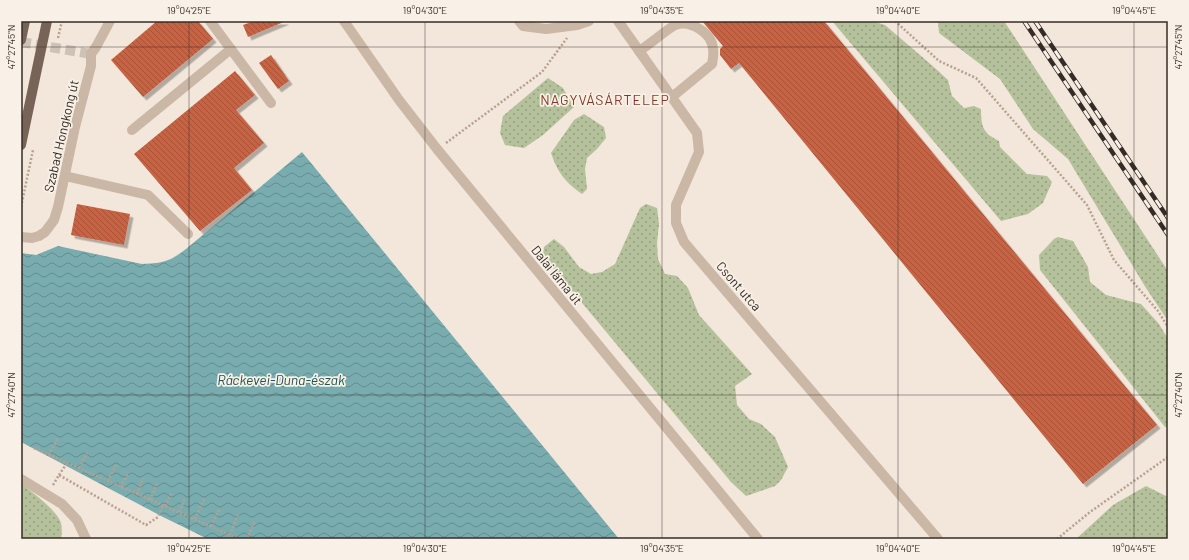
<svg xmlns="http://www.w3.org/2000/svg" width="1189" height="560" font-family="Barlow,sans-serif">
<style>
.grass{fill:url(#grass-dots)}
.water{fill:url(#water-waves)}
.building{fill:url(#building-back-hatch);filter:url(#shadow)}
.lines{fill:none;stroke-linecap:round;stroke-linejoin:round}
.minor-tunnel{stroke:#ccc2b6;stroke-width:10;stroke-dasharray:10 5;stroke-linecap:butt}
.path{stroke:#b6a190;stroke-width:2.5;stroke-dasharray:2 2;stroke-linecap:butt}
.minor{stroke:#cab7a6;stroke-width:10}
.major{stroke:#786358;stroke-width:10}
.rail-casing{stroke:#362c27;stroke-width:4.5}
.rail{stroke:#f9f1e7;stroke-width:3;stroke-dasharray:9;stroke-linecap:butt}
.ticks{fill:none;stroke:#362c27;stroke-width:1;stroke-opacity:0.45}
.labels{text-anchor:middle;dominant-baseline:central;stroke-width:3.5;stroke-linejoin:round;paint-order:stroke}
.street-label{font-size:13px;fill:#362c27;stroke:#f9f1e7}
.neighbourhood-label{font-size:14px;letter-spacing:1px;fill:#853820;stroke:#f9f1e7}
.water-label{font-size:14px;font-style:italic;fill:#1d5357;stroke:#f9f1e7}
.neatline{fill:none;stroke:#362c27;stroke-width:1.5}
.ticks-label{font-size:10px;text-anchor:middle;fill:#362c27}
</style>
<defs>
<pattern id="grass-dots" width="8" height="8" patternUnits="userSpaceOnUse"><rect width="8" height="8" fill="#b4c19a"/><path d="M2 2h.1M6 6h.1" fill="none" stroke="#939d7e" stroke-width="1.8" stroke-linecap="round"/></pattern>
<pattern id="water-waves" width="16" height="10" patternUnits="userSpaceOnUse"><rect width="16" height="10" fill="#79acaf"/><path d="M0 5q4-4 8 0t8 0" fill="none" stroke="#648c8e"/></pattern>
<pattern id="building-back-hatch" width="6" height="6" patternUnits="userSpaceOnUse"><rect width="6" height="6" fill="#c66444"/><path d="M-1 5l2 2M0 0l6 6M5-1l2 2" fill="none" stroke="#a25339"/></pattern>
<filter id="shadow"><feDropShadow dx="3.5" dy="3.5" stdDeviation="0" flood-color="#0004"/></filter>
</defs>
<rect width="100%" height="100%" fill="#f2e7da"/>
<g class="grass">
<path d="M 832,21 L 872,21 L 885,25 L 935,68 L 948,80 L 952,96 L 964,108 L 974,106 L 981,109 C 981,127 983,133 999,141 L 1000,147 L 1027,174 L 1047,176 L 1052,182 L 1043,203 L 1028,214 L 1001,221 Z"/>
<path d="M 938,21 L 1004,21 L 1168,271 L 1168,321 L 1146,288 L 1068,159 L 1033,129 L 1000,79 L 939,33 Z"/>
<path d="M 548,78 L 563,88 L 574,107 L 543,135 L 524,148 L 505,145 L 500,133 L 503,116 Z"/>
<path d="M 584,114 L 604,127 L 606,138 L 597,149 L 587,158 L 585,169 L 587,189 L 582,194 C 565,182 558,173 551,153 L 574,120 Z"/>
<path d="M 646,204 L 657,208 L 659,224 L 657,243 L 658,259 L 665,274 L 677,276 L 688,288 L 699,315 L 752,374 L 735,386 L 737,405 L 749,419 L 761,424 L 775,437 L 788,467 L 781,480 L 775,486 L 746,496 L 731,482 L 543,256 L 544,247 L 554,239 L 564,247 L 579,267 L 591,274 L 602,272 L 615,264 L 640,208 Z"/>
<path d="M 1058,237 L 1073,241 L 1088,267 L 1090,282 L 1106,295 L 1141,304 L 1159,324 L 1168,339 L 1168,427 L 1165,427 L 1040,270 L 1039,255 L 1054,239 Z"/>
<path d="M 21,484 C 32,492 57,510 61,523 C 62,529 62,534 61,539 L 21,539 Z"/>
<path d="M 1146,486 L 1168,497 L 1168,539 L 1076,539 L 1113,505 Z"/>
</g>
<path class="water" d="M 302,152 L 619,539 L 208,539 L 163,517 L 21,442 L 21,253 L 36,255 L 58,246 L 142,264 C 163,263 169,262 186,249 Z"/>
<g class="building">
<path d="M 157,21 L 198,21 L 213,39 L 143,97 L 111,60 Z"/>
<path d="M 254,21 L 286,21 L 248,37 L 243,25 Z"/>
<path d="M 702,21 L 824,21 L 1157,425 L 1083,484 L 739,63 L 731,69 L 720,55 L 720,49 L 723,46 Z"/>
<path d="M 271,55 L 289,81 L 278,89 L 259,63 Z"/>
<path d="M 235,71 L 255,95 L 236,110 L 264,143 L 234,168 L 252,190 L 200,231 L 134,154 Z"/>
<path d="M 77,204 L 130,214 L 124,245 L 71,235 Z"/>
</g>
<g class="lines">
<path class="minor-tunnel" d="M 21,42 L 91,54"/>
<g class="path">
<path d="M 895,21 L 939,61 L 976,78 L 1087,205 L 1114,260 L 1158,311 L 1168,327"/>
<path d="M 58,38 L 62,21"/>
<path d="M 446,143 L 542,72 L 567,38"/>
<path d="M 21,207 L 33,150"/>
<path d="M 34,448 L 239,539"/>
<path d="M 49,455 L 58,438"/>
<path d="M 79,468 L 87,453"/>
<path d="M 59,475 L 67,463"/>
<path d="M 108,481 L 116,465"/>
<path d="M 53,485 L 59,475 L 146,525 L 158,517 L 163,505"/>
<path d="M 121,487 L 128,472"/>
<path d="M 137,494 L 143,478"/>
<path d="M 150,500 L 157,484"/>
<path d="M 165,506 L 172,492"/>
<path d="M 179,512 L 185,498"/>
<path d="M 195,519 L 204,499"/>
<path d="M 211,526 L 220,508"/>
<path d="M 230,535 L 238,515"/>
<path d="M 247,539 L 255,521"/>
<path d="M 1057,539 L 1090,512 L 1168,457"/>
</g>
<g class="minor">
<path d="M 210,21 L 271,103"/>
<path d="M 344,21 L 399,100 L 437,149 L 758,539"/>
<path d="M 519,21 L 523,26 L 546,29 L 577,25 L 589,21"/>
<path d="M 618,21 L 697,133 L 699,152 L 676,205 L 676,223 L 684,242 L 938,539"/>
<path d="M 639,51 C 649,45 666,30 675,25 C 690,19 712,33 713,49 C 714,53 713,59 712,64 L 672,97"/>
<path d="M 132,130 L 231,49"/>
<path d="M 65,176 L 148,195 L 188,234"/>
<path d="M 21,237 L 32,238 L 39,236 L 45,232 L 54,220 L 58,207 L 75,127 L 91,66 L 91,54 L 96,47 L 110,21"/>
<path d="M 21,479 L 62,504 L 77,520 L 86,539"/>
</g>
<g class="major">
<path d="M 21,40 L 25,21"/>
<path d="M 21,145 L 47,21"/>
</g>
<g class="rail-casing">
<g id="rail">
<path d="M 1024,21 L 1168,235"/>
<path d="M 1035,21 L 1168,218"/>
</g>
</g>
<use href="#rail" class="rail"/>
</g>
<path class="ticks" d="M 189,21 L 189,539M 425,21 L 425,539M 662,21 L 662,539M 898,21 L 898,539M 1134,21 L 1134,539M 21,47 L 1168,47M 21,395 L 1168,395"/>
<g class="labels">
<g class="street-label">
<text transform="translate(61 136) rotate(-77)">Szabad Hongkong út</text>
<text transform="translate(557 275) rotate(51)">Dalai láma út</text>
<text transform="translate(739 286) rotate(49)">Csont utca</text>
</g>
<g class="neighbourhood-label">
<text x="605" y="99">NAGYVÁSÁRTELEP</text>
</g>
<g class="water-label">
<text x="281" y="379">Ráckevei-Duna-észak</text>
</g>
</g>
<rect width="1189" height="560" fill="none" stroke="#f9f1e7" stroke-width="44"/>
<rect x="22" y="22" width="1145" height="516" class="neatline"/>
<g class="ticks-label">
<text x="189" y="14">19°04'25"E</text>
<text x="425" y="14">19°04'30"E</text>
<text x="662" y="14">19°04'35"E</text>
<text x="898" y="14">19°04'40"E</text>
<text x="1134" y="14">19°04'45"E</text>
<text transform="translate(11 47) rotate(-90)" y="4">47°27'45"N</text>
<text transform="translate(1178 47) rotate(-90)" y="4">47°27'45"N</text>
<text transform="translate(11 395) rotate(-90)" y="4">47°27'40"N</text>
<text transform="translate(1178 395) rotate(-90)" y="4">47°27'40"N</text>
<text x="189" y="552">19°04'25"E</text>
<text x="425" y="552">19°04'30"E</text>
<text x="662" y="552">19°04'35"E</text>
<text x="898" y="552">19°04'40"E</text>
<text x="1134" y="552">19°04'45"E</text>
</g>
</svg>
